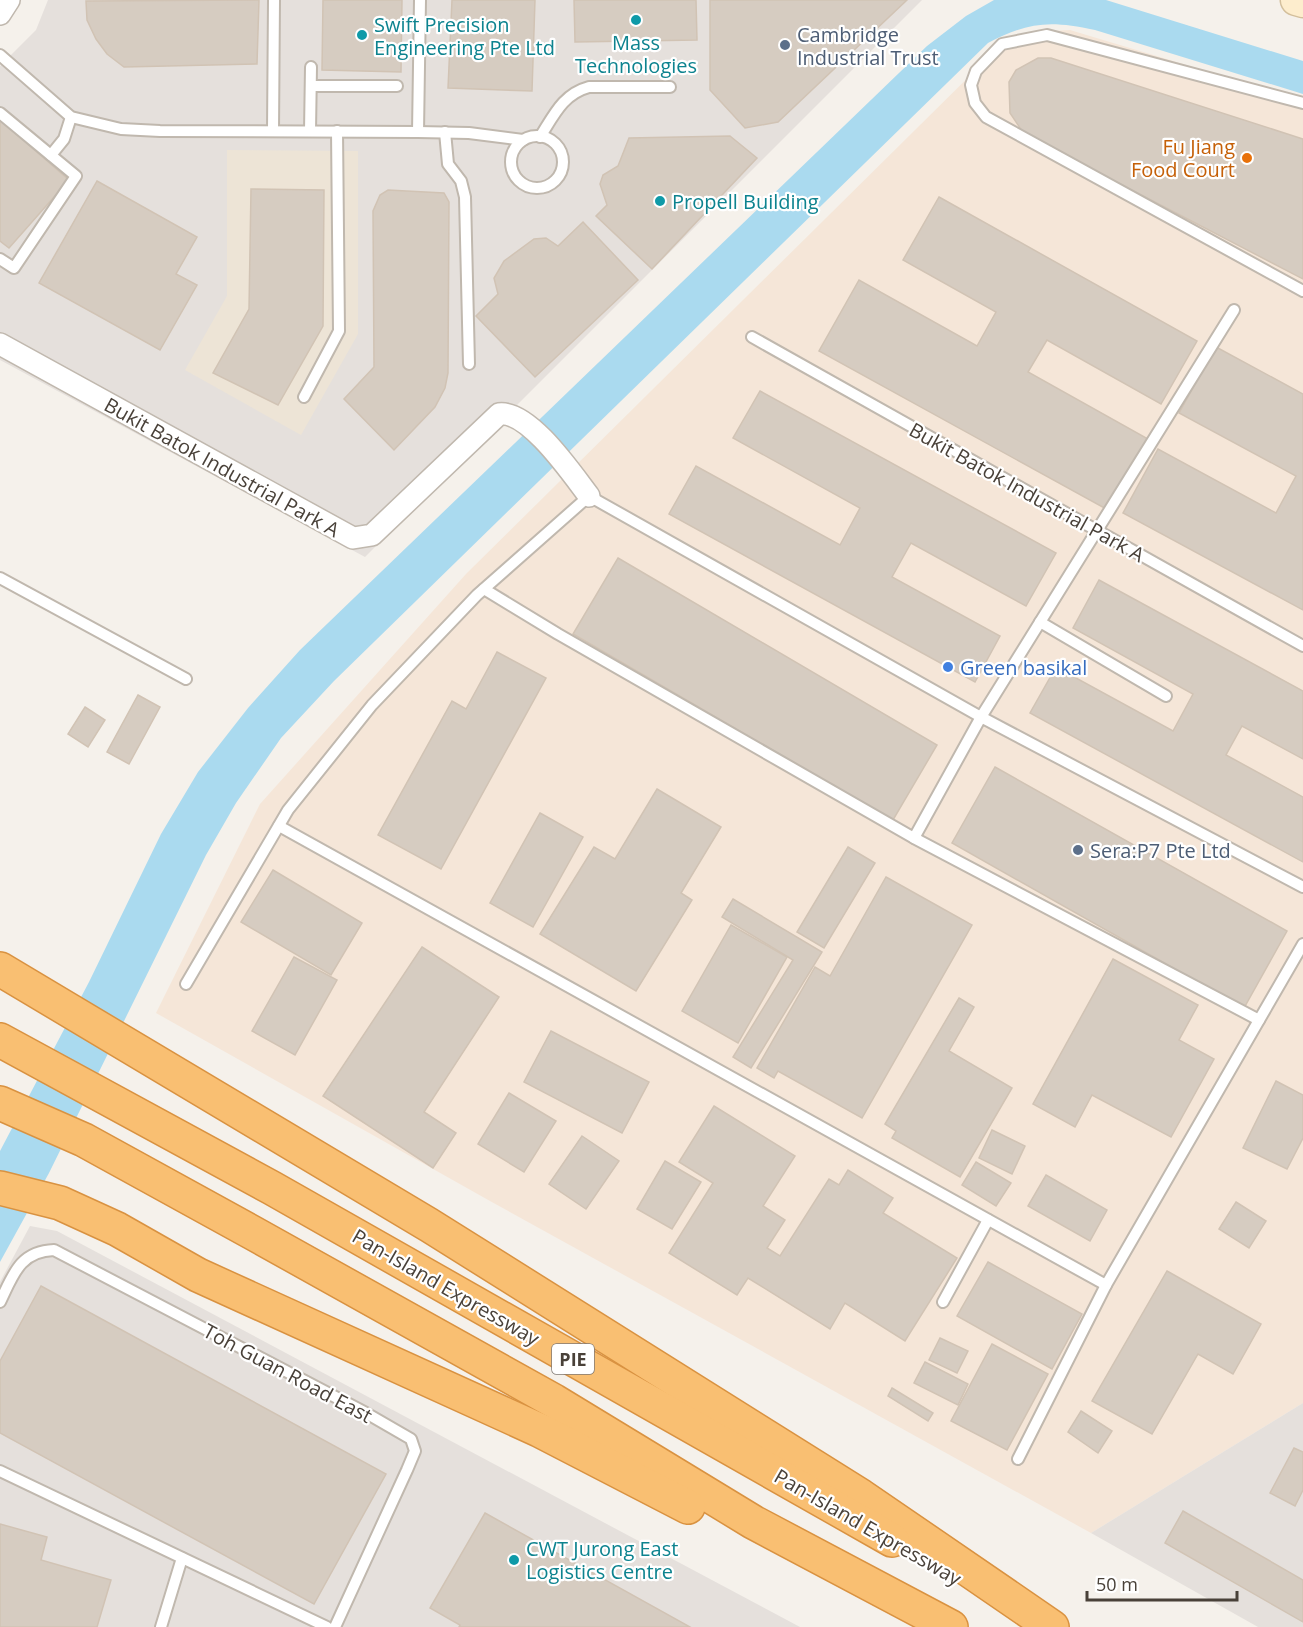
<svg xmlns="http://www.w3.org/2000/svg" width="1303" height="1627" font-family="'Open Sans',sans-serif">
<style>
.commercial{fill:#f5e6d8}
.industrial{fill:#e5e0dc}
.education{fill:#ede4d6}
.water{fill:#aadaef}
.building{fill:#d6ccc1;stroke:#d1c3b4;stroke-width:1.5}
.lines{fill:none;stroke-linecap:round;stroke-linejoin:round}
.lane-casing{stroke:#c0b8ae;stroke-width:14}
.street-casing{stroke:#c0b8ae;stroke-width:24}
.secondary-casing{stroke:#d3bf9c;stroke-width:33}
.highway-casing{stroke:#d99241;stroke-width:36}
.lane{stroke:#fff;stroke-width:10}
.street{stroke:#fff;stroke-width:21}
.secondary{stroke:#fdedcd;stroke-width:30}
.highway{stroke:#f9bf72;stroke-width:33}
.culture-dot{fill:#0f9aa8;stroke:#fff;stroke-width:2}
.service-dot{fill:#5c6f8a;stroke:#fff;stroke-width:2}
.food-dot{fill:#e8710a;stroke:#fff;stroke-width:2}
.shop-dot{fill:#3f7fe0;stroke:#fff;stroke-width:2}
.labels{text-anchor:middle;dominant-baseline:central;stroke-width:4.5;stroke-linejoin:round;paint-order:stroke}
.shield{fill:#fff;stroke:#807a74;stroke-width:1.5}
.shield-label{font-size:18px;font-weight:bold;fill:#494139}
.culture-label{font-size:20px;fill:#0d838f;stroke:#fff;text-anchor:start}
.service-label{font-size:20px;fill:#4e5e75;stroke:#fff;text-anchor:start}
.food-label{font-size:20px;fill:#c56008;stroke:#fff;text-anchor:end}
.street-label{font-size:20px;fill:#494139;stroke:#fff}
.shop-label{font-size:20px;fill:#366cbe;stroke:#fff;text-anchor:start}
</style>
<rect width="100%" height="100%" fill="#f5f1eb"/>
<path class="commercial" d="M 1070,30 L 1303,100 L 1303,1403 L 1091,1533 L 490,1201 L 156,1013 L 260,804 L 466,574 L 1001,45 L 1032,32 Z"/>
<g class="industrial">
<path d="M 48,0 L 922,0 L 365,557 L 0,360 L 0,66 L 36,30 Z"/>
<path d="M 30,1226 L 57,1231 L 800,1627 L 0,1627 L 0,1282 Z"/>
<path d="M 1303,1403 L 1303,1627 L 1258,1627 L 1091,1533 Z"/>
</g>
<path class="education" d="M 227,150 L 358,151 L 358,334 L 301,435 L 185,370 L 227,296 Z"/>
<path class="water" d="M 994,0 L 1106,0 L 1303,61 L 1303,94 L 1095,30 C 1049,20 1029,22 988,43 L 334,681 L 281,738 L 236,803 L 206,855 L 49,1173 L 0,1262 L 0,1151 L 89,982 L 161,834 L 198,772 L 248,708 L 300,650 L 927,46 L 966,16 Z"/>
<g class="building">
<path d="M 259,0 L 257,64 L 124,67 L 107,54 L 96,39 L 87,20 L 86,1 Z"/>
<path d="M 323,0 L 402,0 L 401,72 L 322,70 Z"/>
<path d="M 452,0 L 535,0 L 532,91 L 448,88 Z"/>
<path d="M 574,0 L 696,0 L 697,40 L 575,42 Z"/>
<path d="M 710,0 L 907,0 L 778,122 L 745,128 L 710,90 Z"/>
<path d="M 1038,58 L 1051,58 L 1303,139 L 1303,279 L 1024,134 L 1010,113 L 1009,82 L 1016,70 Z"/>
<path d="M 0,120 L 69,180 L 9,248 L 0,241 Z"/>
<path d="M 730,136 L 757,158 L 652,269 L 596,216 L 607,205 L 600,184 L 603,175 L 618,166 L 629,138 Z"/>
<path d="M 97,181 L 197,237 L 176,274 L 197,285 L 160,350 L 39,283 Z"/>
<path d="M 251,189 L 324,190 L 323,326 L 278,405 L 213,373 L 249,309 Z"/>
<path d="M 388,190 L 444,193 L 449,202 L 448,373 L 445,388 L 435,407 L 394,450 L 344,399 L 374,367 L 373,211 L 380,195 Z"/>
<path d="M 939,197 L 1197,341 L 1161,404 L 1047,340 L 1028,372 L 1148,439 L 1108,510 L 819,351 L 859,280 L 977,346 L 996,312 L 903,260 Z"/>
<path d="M 583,222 L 638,280 L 535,377 L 476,316 L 498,294 L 494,278 L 504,261 L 534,239 L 546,238 L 558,246 Z"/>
<path d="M 1216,347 L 1303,394 L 1303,610 L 1123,513 L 1158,449 L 1276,513 L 1296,476 L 1179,413 Z"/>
<path d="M 760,391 L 1056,553 L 1026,606 L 911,543 L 892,577 L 1000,636 L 975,682 L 669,514 L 696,466 L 840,545 L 860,508 L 733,438 Z"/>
<path d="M 618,558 L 937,745 L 893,820 L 573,634 Z"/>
<path d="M 1099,580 L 1303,691 L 1303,759 L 1242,726 L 1226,755 L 1303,797 L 1303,862 L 1030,713 L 1056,667 L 1173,731 L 1193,694 L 1073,628 Z"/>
<path d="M 497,652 L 546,678 L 441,869 L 378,835 L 452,701 L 466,709 Z"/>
<path d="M 138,695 L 160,707 L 129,764 L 107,752 Z"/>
<path d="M 85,707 L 105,720 L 88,747 L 68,734 Z"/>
<path d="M 995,767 L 1287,931 L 1244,1008 L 952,843 Z"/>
<path d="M 657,789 L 721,827 L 681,893 L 692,900 L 636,991 L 540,934 L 594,847 L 615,859 Z"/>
<path d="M 540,813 L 583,837 L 533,927 L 490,903 Z"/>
<path d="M 848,847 L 875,863 L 824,948 L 797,932 Z"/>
<path d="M 273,870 L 362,923 L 331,975 L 241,922 Z"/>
<path d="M 886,877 L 972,925 L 862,1118 L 778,1071 L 774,1078 L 757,1068 L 815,967 L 830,976 Z"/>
<path d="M 733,899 L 822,952 L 751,1068 L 733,1057 L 793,960 L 722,917 Z"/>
<path d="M 731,925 L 787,957 L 738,1043 L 682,1011 Z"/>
<path d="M 422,947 L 499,997 L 424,1112 L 456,1133 L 433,1168 L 323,1096 Z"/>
<path d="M 294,957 L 337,980 L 295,1055 L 252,1031 Z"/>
<path d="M 1113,959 L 1198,1005 L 1179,1040 L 1214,1059 L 1171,1137 L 1092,1095 L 1075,1127 L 1033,1104 Z"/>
<path d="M 959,998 L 974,1007 L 949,1051 L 1012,1088 L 960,1177 L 892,1138 L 896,1131 L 885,1124 Z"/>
<path d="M 551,1031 L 649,1082 L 622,1133 L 524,1082 Z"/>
<path d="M 1276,1081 L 1303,1095 L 1303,1138 L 1287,1169 L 1243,1148 Z"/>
<path d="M 509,1093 L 556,1121 L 524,1172 L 478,1144 Z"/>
<path d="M 714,1106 L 795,1156 L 763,1206 L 785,1220 L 767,1248 L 780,1256 L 829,1179 L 839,1185 L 848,1170 L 893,1198 L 883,1213 L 957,1258 L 905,1341 L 845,1303 L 830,1329 L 748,1278 L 737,1295 L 669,1253 L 713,1183 L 679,1162 Z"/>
<path d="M 992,1130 L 1025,1146 L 1012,1174 L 979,1158 Z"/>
<path d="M 582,1136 L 619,1161 L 586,1209 L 549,1184 Z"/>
<path d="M 665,1161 L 701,1182 L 672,1229 L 637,1209 Z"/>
<path d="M 976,1162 L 1011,1183 L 996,1206 L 962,1185 Z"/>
<path d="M 1046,1175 L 1107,1210 L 1090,1241 L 1028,1206 Z"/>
<path d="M 1236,1202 L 1266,1221 L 1249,1248 L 1219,1229 Z"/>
<path d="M 988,1262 L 1082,1314 L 1052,1369 L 957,1316 Z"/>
<path d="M 1167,1271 L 1261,1324 L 1233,1374 L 1198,1354 L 1152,1434 L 1092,1401 Z"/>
<path d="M 41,1286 L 386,1474 L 314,1604 L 0,1433 L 0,1361 Z"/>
<path d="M 940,1338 L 968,1351 L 957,1373 L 929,1360 Z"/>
<path d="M 992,1344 L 1048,1374 L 1007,1450 L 951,1421 Z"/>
<path d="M 925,1362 L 968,1384 L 958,1405 L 914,1383 Z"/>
<path d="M 892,1388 L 933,1413 L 928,1421 L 888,1396 Z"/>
<path d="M 1081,1411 L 1112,1431 L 1098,1453 L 1068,1432 Z"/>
<path d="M 1294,1448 L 1303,1452 L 1303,1490 L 1295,1506 L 1270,1493 Z"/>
<path d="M 1183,1511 L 1303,1580 L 1303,1622 L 1165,1543 Z"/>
<path d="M 485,1513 L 690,1627 L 459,1627 L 460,1625 L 430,1608 Z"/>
<path d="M 0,1524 L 47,1537 L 41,1560 L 111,1580 L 97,1627 L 0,1627 Z"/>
</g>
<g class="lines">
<g class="lane-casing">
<g id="lane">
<path d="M 0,55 L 71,117 L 121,129 L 160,131 L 418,132 L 469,133 L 523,140"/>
<path d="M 311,86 L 397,86"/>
<path d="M 1303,103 L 1047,35 L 1002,44 L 976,71 L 971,85 L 975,103 L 986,117 L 1303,291"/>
<path d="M 0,113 L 76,176 L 14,268 L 0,259"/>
<path d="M 273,131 L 274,0"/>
<path d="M 310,131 L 311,67"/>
<path d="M 418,132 L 420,0"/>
<path d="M 445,132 L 448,164 L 461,181 L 465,197 L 469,364"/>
<circle cx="537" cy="162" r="26"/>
<path d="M 540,137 C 554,115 563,94 589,87 L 670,87"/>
<path d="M 51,155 L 64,139 L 71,117"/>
<path d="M 752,337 L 1303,646"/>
<path d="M 304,397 L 339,331 L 337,131"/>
<path d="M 0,578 L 186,679"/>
<path d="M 484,589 L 558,634 L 914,838 L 1259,1020"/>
<path d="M 1040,622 L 1166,696"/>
<path d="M 279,826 L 1106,1285"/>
<path d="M 914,838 L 981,717 L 1234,310"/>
<path d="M 186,984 L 288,810 L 372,705 L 477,595 L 589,496 L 981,717 L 1303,887"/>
<path d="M 0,1302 C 13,1275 20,1251 54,1250 L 366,1413 L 411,1439 L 415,1451 L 407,1470 L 335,1627"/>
<path d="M 943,1302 L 988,1220"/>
<path d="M 1018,1459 L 1106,1285 L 1303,944"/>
<path d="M 0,1471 L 327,1627"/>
<path d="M 161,1627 L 182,1558"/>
</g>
</g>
<g class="street-casing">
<g id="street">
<path d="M 0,14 L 9,0"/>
<path d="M 0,344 L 353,538 L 372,535 L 499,414 C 529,410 572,474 589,496"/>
</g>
</g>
<g class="secondary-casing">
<path id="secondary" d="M 1296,0 L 1303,2"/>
</g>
<g class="highway-casing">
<g id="highway">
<path d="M 0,969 L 429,1225 L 861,1496 L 1052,1627"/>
<path d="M 0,1040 L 272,1188 L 892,1540"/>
<path d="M 0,1103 L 84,1140 L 253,1233 L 554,1401 L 753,1522 L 951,1627"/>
<path d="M 0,1188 L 60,1203 L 117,1229 L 198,1275 L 539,1430 L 688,1507"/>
</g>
</g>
<use href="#lane" class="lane"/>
<use href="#street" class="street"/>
<use href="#secondary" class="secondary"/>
<use href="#highway" class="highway"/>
</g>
<g class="culture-dot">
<circle cx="636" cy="20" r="6"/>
<circle cx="362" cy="35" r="6"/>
<circle cx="660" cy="201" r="6"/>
<circle cx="514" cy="1560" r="6"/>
</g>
<g class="service-dot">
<circle cx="785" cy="45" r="6"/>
<circle cx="1078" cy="850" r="6"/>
</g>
<circle class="food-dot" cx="1247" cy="158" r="6"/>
<circle class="shop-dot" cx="948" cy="667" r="6"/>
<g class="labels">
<rect class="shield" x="552" y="1344" width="42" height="30" rx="4.5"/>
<g class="shield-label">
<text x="573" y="1359">PIE</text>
</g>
<g class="culture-label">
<text x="374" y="24">Swift Precision<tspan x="374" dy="23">Engineering Pte Ltd</tspan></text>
<text x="636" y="42" text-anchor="middle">Mass<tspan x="636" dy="23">Technologies</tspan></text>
<text x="672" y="201">Propell Building</text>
<text x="526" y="1548">CWT Jurong East<tspan x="526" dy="23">Logistics Centre</tspan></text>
</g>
<g class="service-label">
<text x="797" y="34">Cambridge<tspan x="797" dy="23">Industrial Trust</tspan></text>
<text x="1090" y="850">Sera:P7 Pte Ltd</text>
</g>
<g class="food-label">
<text x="1235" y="146">Fu Jiang<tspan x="1235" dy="23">Food Court</tspan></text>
</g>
<g class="street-label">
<text transform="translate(222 467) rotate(29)">Bukit Batok Industrial Park A</text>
<text transform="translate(1027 492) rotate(29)">Bukit Batok Industrial Park A</text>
<text transform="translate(446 1287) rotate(30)">Pan-Island Expressway</text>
<text transform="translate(288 1373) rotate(28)">Toh Guan Road East</text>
<text transform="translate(868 1527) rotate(30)">Pan-Island Expressway</text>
</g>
<g class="shop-label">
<text x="960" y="667">Green basikal</text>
</g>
</g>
<path d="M1087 1591v9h150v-9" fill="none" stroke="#494139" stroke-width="3"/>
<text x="1096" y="1591" font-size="18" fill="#494139" stroke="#ffffff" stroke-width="4.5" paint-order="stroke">50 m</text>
</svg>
